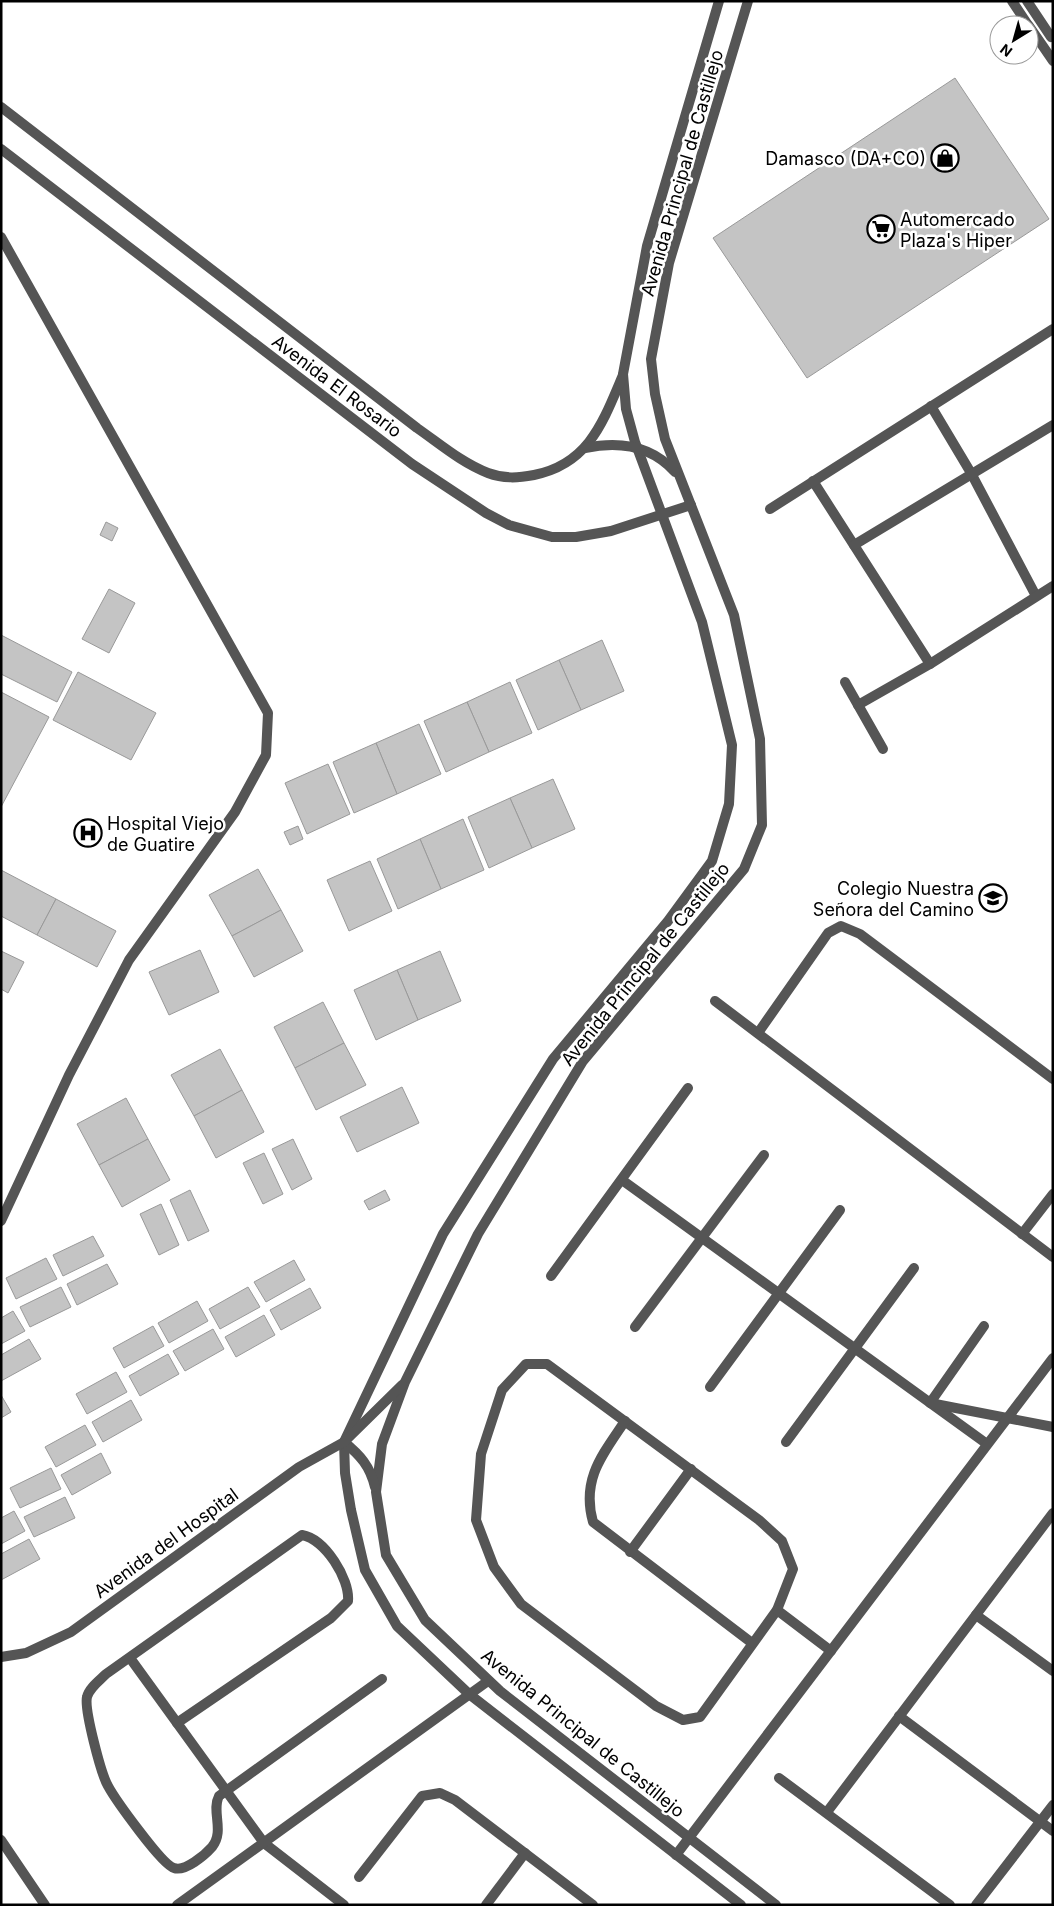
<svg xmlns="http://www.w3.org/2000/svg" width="1054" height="1906" font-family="Inter,sans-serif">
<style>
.building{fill:#c4c4c4;stroke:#999}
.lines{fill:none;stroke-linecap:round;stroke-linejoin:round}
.minor{stroke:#555;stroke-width:10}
.labels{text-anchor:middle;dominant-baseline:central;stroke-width:5;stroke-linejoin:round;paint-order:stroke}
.poi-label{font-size:18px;fill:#000;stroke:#fff;text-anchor:end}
.street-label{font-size:18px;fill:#000;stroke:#fff}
</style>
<rect width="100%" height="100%" fill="#fff"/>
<g class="building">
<path d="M 955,78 L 1049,219 L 807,378 L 713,238 Z"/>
<path d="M 106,522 L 118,528 L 112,541 L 100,535 Z"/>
<path d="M 109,589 L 135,603 L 109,653 L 82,639 Z"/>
<path d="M 1,635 L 72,672 L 57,702 L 1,674 Z"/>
<path d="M 602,640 L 624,691 L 581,710 L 559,660 Z"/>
<path d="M 559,660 L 581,710 L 538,730 L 516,680 Z"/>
<path d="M 78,672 L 156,713 L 131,760 L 53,720 Z"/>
<path d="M 510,682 L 532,733 L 489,752 L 467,702 Z"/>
<path d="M 1,692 L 49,717 L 1,807 Z"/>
<path d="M 467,702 L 489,752 L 446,772 L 424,721 Z"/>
<path d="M 419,724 L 441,774 L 397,794 L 376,743 Z"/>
<path d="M 376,743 L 397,794 L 354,813 L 333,762 Z"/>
<path d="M 328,764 L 350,814 L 307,834 L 285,783 Z"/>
<path d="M 553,779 L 575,829 L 532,848 L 510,798 Z"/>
<path d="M 510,798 L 532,848 L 489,868 L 468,817 Z"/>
<path d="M 463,819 L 484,870 L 441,889 L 420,839 Z"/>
<path d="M 298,826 L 303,839 L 290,845 L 284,832 Z"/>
<path d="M 420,839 L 441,889 L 398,909 L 377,859 Z"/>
<path d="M 370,861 L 392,911 L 349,931 L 327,880 Z"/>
<path d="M 258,869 L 281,910 L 232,936 L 209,895 Z"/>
<path d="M 1,870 L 56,899 L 37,935 L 1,916 Z"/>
<path d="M 56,899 L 116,931 L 97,967 L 37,935 Z"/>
<path d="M 281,910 L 303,951 L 254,977 L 232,936 Z"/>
<path d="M 200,950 L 219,992 L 169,1015 L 149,972 Z"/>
<path d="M 1,951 L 24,962 L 8,993 L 1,989 Z"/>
<path d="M 440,951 L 461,1001 L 418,1020 L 397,970 Z"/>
<path d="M 397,970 L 418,1020 L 376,1040 L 354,990 Z"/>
<path d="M 323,1002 L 344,1043 L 295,1068 L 274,1027 Z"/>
<path d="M 344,1043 L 366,1085 L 316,1110 L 295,1068 Z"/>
<path d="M 220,1049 L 242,1090 L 194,1116 L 171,1075 Z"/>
<path d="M 402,1087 L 419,1123 L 357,1152 L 340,1117 Z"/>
<path d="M 242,1090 L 264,1132 L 216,1158 L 194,1116 Z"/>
<path d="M 126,1098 L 148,1139 L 99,1165 L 77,1124 Z"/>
<path d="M 148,1139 L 170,1180 L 122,1207 L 99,1165 Z"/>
<path d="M 293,1139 L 312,1179 L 292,1190 L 272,1149 Z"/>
<path d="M 264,1153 L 283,1194 L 263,1204 L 243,1163 Z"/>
<path d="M 190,1190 L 209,1231 L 188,1241 L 170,1200 Z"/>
<path d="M 385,1190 L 390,1200 L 369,1210 L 364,1201 Z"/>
<path d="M 161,1204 L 179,1245 L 159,1255 L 140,1214 Z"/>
<path d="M 93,1236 L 104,1256 L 63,1276 L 53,1255 Z"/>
<path d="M 46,1258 L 57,1279 L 16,1299 L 6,1278 Z"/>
<path d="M 294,1260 L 305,1280 L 266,1302 L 254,1282 Z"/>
<path d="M 107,1264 L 118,1284 L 77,1305 L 67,1284 Z"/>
<path d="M 61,1287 L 71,1307 L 30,1327 L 20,1307 Z"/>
<path d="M 248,1287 L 260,1307 L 220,1329 L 209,1309 Z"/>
<path d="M 310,1288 L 321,1308 L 281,1330 L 270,1310 Z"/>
<path d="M 197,1301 L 208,1321 L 169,1343 L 158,1323 Z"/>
<path d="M 13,1311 L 25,1331 L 1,1344 L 1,1318 Z"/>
<path d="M 264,1315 L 275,1335 L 236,1357 L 225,1337 Z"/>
<path d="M 153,1326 L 164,1346 L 124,1368 L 113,1348 Z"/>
<path d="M 213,1329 L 224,1349 L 185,1371 L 173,1351 Z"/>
<path d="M 29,1339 L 41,1359 L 1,1381 L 1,1355 Z"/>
<path d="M 168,1354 L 179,1374 L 140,1396 L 129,1376 Z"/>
<path d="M 116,1372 L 127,1392 L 87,1414 L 76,1394 Z"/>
<path d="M 1,1395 L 11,1412 L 1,1418 Z"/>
<path d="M 131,1400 L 142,1420 L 103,1442 L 92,1422 Z"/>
<path d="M 85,1425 L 96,1445 L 56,1467 L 45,1447 Z"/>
<path d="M 101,1453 L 111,1473 L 72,1495 L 61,1475 Z"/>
<path d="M 51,1468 L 61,1489 L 20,1508 L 10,1488 Z"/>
<path d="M 65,1497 L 75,1518 L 34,1537 L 24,1517 Z"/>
<path d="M 14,1511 L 25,1531 L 1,1544 L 1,1518 Z"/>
<path d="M 29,1539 L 40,1559 L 1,1580 L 1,1554 Z"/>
</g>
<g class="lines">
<g class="minor">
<path d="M 719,1 L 647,246 L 623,374 L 626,409 L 635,442 L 702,622 L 732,745 L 729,804 L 712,861 L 668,921 L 553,1059 L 443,1234 L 344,1442 L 345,1473 L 351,1510 L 365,1570 L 397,1626 L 469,1694 L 741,1905"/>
<path d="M 748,1 L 669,263 L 651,359 L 655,394 L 665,439 L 734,615 L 760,739 L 762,825 L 744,869 L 583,1061 L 478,1234 L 405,1382 L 382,1444 L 376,1492 L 386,1555 L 425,1620 L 500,1691 L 776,1905"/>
<path d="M 1012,1 L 1028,25"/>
<path d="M 1027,1 L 1051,37 L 1053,36"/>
<path d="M 1029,26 L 1053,61"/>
<path d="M 1,107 L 417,428 C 440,444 462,463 488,473 C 504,479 518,478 534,475 C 589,464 603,422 623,375"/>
<path d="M 1,149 L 412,464 L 486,513 L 509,525 L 552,537 L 576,537 L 611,531 L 691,505"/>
<path d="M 1,237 L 268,713 L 266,755 L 235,812 L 129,960 L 69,1075 L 1,1221"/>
<path d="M 931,406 L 971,473 L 1036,596"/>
<path d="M 585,448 C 619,441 651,445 675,472"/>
<path d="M 813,481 L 930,664"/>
<path d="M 770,509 L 1053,329"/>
<path d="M 854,545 L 1053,425"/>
<path d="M 845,682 L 883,749"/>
<path d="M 858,705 L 930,664 L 1053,586"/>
<path d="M 715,1001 L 1053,1257"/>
<path d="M 758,1033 L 828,933 L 841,926 L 860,934 L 1053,1079"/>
<path d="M 622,1180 L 987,1444"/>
<path d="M 1022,1234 L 1053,1194"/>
<path d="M 551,1276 L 688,1088"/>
<path d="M 984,1326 L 930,1403 L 1053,1427"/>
<path d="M 635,1327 L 764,1155"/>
<path d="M 526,1364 L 547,1364 L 759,1520 L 782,1541 L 793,1569 L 777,1610 L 700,1717 L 683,1720 L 656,1706 L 521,1604 L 494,1567 L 476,1520 L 481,1454 L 502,1390 Z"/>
<path d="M 710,1387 L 840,1210"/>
<path d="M 625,1421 C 603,1454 581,1479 593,1522 L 752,1643"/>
<path d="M 344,1442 C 360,1455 370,1466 375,1487"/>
<path d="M 786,1442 L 914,1268"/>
<path d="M 630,1552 L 691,1469"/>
<path d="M 777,1610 L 831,1651"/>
<path d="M 976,1615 L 1053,1671"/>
<path d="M 1,1657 L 26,1653 L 71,1632 L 299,1467 L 344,1442 L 402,1385"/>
<path d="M 130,1658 L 264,1843 L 344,1905"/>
<path d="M 899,1716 L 1053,1831"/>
<path d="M 177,1723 L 331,1618 L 348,1601 C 350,1579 325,1539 302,1535 L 106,1674 C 100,1680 89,1688 87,1697 C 84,1709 101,1774 108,1786 C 115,1799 162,1865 174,1868 C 185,1872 205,1855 212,1847 C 225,1831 211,1811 219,1796 L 382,1679"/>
<path d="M 779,1778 L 950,1905"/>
<path d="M 827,1812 L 1053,1513"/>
<path d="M 1,1840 L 45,1905"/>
<path d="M 676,1855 L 1053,1358"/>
<path d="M 359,1877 L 422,1796 L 440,1793 L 455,1800 L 593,1905"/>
<path d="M 177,1905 L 488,1681"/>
<path d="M 486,1905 L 525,1853"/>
<path d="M 976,1905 L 1053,1805"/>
</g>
</g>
<defs>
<g id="shop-ring" transform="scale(1.4375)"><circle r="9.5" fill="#fff" stroke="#000" stroke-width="1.5"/><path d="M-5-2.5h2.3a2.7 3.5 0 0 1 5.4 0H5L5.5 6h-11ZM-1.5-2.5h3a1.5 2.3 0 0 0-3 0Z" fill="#000"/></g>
<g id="supermarket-ring" transform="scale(1.4375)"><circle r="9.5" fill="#fff" stroke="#000" stroke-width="1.5"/><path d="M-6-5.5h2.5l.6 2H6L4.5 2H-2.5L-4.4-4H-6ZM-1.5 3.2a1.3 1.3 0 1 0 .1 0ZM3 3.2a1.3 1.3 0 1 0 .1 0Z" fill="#000"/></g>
<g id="hospital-ring" transform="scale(1.4375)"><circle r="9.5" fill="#fff" stroke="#000" stroke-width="1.5"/><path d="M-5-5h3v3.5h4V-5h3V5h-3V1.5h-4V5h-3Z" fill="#000"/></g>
<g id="school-ring" transform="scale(1.4375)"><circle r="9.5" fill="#fff" stroke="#000" stroke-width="1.5"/><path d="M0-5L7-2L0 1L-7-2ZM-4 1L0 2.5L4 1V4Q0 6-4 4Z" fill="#000"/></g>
</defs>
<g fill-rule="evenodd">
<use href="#shop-ring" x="945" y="158"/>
<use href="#supermarket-ring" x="881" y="229"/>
<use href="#hospital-ring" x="88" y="833"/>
<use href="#school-ring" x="993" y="898"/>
</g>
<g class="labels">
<g class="poi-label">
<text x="926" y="158">Damasco (DA+CO)</text>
<text x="900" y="219" text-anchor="start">Automercado<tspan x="900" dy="21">Plaza's Hiper</tspan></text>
<text x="107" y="823" text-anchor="start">Hospital Viejo<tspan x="107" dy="21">de Guatire</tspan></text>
<text x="974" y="888">Colegio Nuestra<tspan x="974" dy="21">Señora del Camino</tspan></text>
</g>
<g class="street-label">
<text transform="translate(682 173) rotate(-74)">Avenida Principal de Castillejo</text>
<text transform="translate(337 386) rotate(37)">Avenida El Rosario</text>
<text transform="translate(645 964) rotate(-51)">Avenida Principal de Castillejo</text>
<text transform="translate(166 1543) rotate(-36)">Avenida del Hospital</text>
<text transform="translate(583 1733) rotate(39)">Avenida Principal de Castillejo</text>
</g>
</g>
<rect width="1054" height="1906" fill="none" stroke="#000000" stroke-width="5"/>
<g transform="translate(1014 40) rotate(217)"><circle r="24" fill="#ffffff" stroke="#999999"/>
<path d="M0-4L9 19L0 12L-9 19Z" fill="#000000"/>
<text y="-8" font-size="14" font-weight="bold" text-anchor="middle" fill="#000000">N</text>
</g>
</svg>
